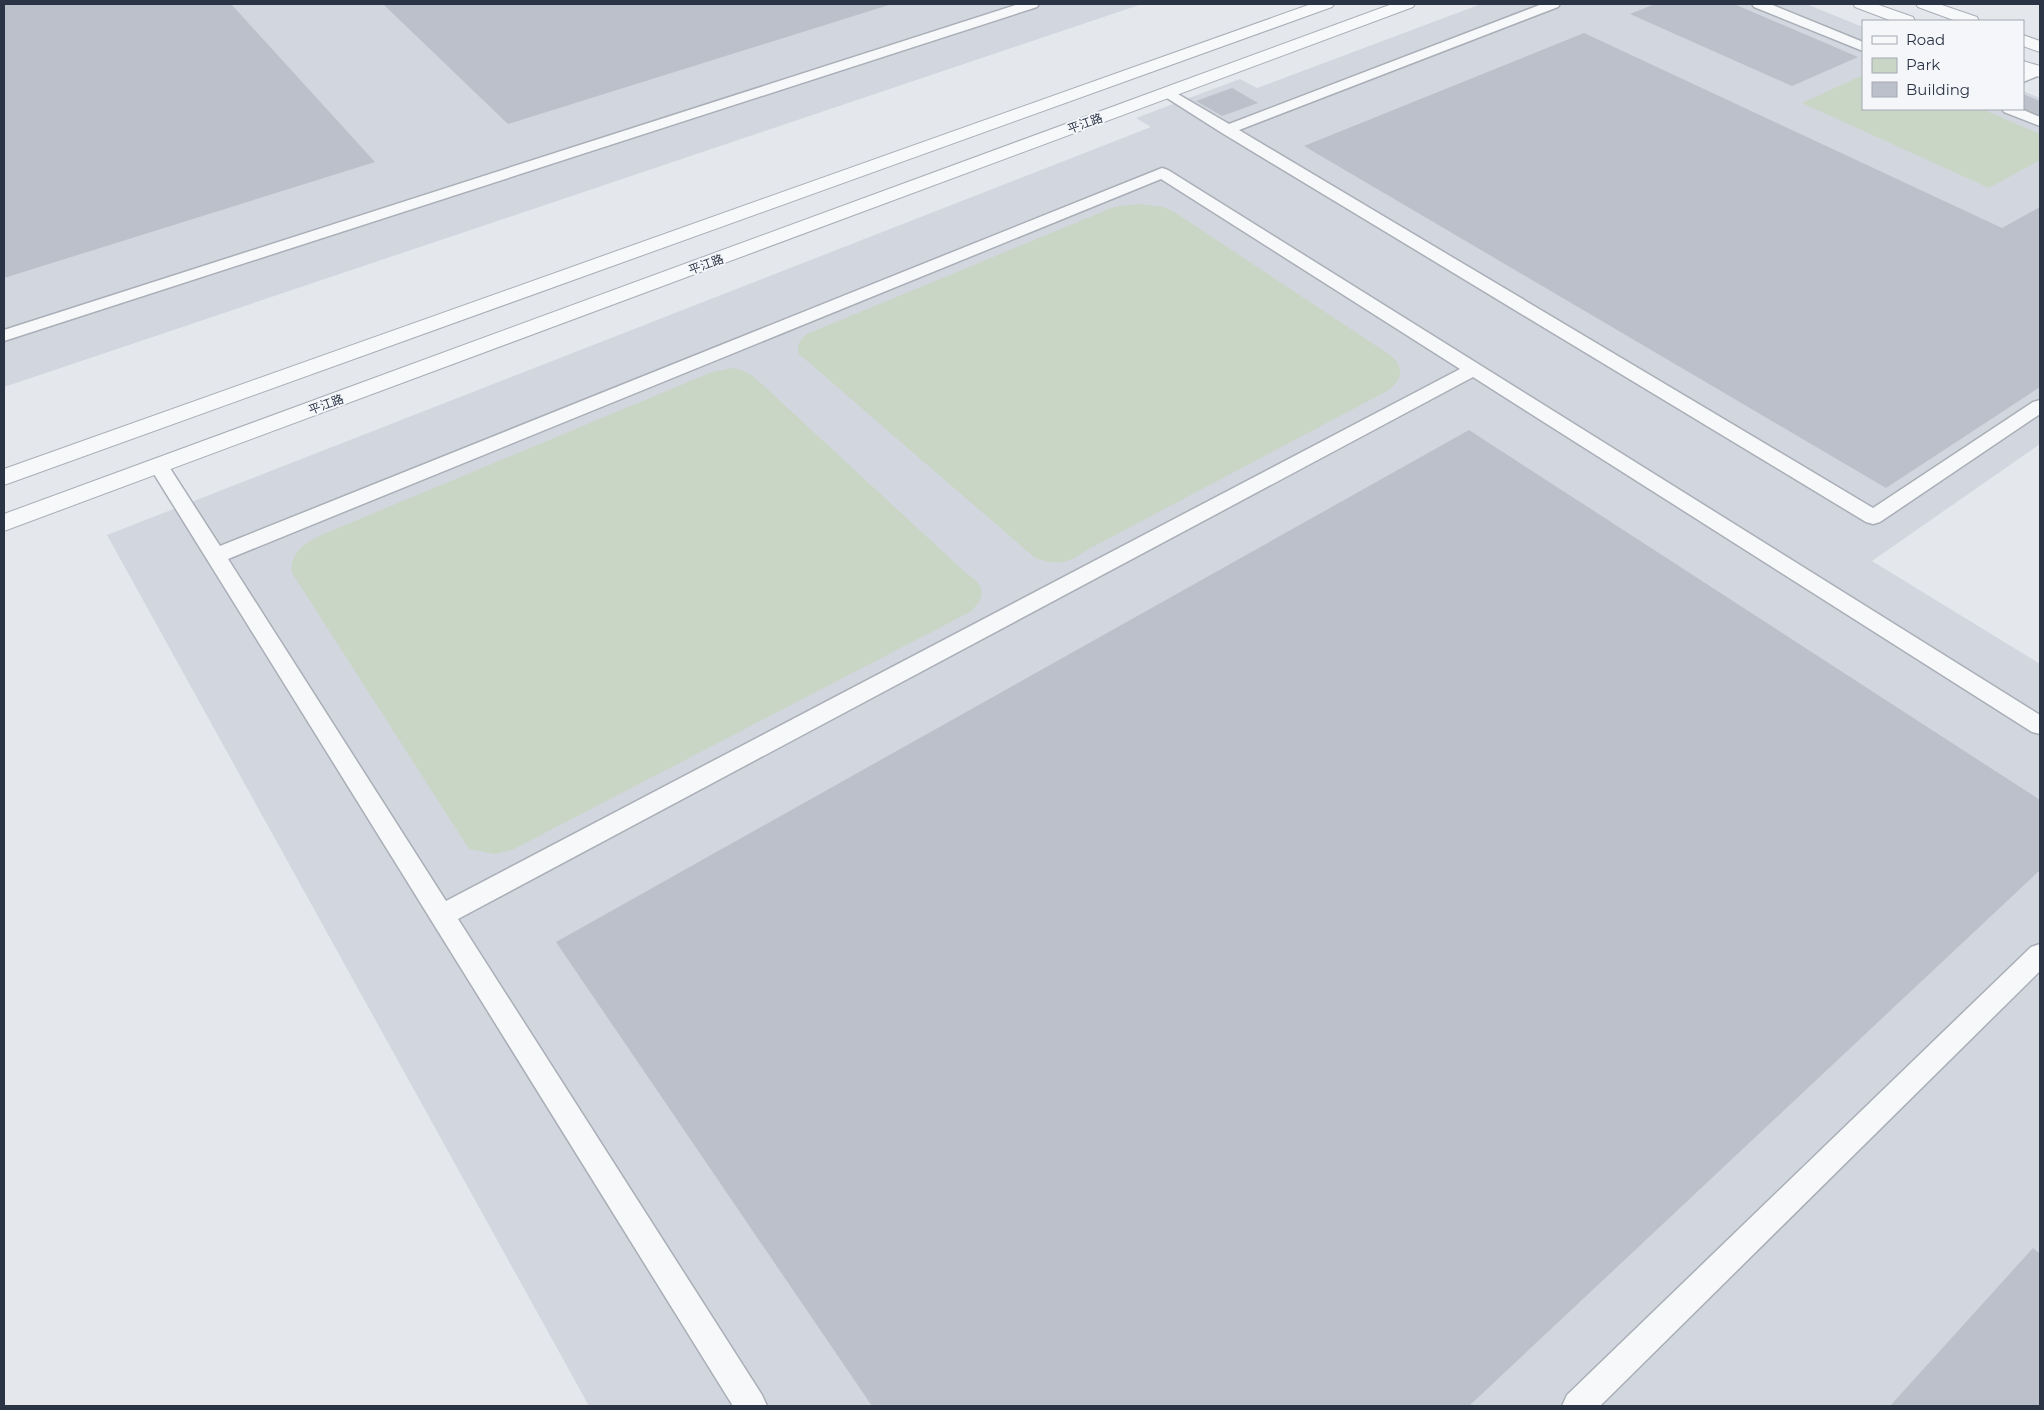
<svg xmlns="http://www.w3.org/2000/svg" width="2044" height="1410" font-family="Montserrat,'Noto Sans SC',sans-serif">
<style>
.built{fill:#d2d6de}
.green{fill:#c9d6c5}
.building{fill:#bbc0ca}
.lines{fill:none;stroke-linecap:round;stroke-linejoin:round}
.service-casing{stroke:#a9aeb7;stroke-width:3}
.tertiary-casing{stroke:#a9aeb7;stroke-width:2}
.service{fill:#f7f8fa;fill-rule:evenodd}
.tertiary{fill:#f7f8fa;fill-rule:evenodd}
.labels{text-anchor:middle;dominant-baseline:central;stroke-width:4;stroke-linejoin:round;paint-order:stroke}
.far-street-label{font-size:12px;fill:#2b3445;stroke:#f4f6f9}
</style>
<rect width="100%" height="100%" fill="#e4e7ec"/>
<g class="built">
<path d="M 4,4 L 1142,4 L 4,387 Z"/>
<path d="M 1481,4 L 1806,4 L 1863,27 L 1863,109 L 2023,109 L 2023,91 L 2040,98 L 2040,444 L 1872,561 L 2040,664 L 2040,1406 L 589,1406 L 107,535 L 1151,127 L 1136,118 L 1240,79 L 1257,88 Z"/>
</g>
<g class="green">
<path d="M 1863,75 L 1863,109 L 1982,109 L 2040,134 L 2040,160 L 1989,188 L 1802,103 Z"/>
<path d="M 1138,204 L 1164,207 L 1176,213 L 1393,357 C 1404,370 1402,379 1389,390 L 1085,551 C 1070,564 1053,565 1035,558 L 799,354 C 796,345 800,340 807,334 L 1114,207 Z"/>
<path d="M 733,368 L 741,370 L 753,376 L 966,573 C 985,585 987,597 970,612 L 512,850 L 495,854 L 469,849 L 292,573 C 289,554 304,544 319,536 L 712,372 Z"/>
</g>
<g class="building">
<path d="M 4,4 L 231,4 L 375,162 L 4,278 Z"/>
<path d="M 383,4 L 892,4 L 508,124 Z"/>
<path d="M 1655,4 L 1734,4 L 1858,57 L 1792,86 L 1630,14 Z"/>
<path d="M 1584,33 L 2002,228 L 2040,207 L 2040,387 L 1886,488 L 1304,146 Z"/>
<path d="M 1232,88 L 1258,103 L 1222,116 L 1196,101 Z"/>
<path d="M 2023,94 L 2040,101 L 2040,116 L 2023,109 Z"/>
<path d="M 1469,430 L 2040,800 L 2040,870 L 1469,1406 L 872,1406 L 556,942 Z"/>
<path d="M 2033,1248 L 2040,1254 L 2040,1406 L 1890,1406 Z"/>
</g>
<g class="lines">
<g class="service-casing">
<g id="service">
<path d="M 1019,4 L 1039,4 L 1037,7 L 4,341 L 4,330 Z"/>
<path d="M 1542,4 L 1560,4 L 1558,7 L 1239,130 L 1873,508 L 2033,402 L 2040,400 L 2040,414 L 1880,522 L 1873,524 L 1866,522 L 1222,133 L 1159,93 L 1161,90 L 1171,90 L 1229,124 Z"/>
<path d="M 1752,4 L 1770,4 L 1863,42 L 1863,51 L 1754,7 Z"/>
<path d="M 2037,67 L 2040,68 L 2040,75 L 2023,82 L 2023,73 Z"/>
<path d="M 2002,109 L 2021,109 L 2040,117 L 2040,126 L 2004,112 Z"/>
<path d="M 1162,168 L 1168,170 L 2040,715 L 2040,734 L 2032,732 L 1473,377 L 458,919 L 762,1395 L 767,1406 L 733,1406 L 149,466 L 152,462 L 159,460 L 166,462 L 220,546 ZM 1161,179 L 1460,369 L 446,901 L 228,559 Z"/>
<path d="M 2040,944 L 2040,971 L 1600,1406 L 1562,1406 L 1567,1395 L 2031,947 Z"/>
</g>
</g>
<g class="tertiary-casing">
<g id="tertiary">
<path d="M 1311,4 L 1334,4 L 1332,7 L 4,485 L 4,469 Z"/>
<path d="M 1392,4 L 1415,4 L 1413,7 L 4,531 L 4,514 Z"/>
<path d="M 1853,4 L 1876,4 L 1913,17 L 1915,21 L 1892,21 L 1855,7 Z"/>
<path d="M 1916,4 L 1939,4 L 1977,17 L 1979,21 L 1956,21 L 1918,7 Z"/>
<path d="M 2023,35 L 2040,41 L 2040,52 L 2023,46 Z"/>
<path d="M 2023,61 L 2040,66 L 2040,77 L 2023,72 Z"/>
</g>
</g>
<use href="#service" class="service"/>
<use href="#tertiary" class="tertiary"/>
</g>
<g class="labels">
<g class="far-street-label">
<text transform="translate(1085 123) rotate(-20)">平江路</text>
<text transform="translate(706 264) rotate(-20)">平江路</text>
<text transform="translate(326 404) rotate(-20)">平江路</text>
</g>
</g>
<rect width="2044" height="1410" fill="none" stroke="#2b3445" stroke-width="10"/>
<rect x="1862" y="20" width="162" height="90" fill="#f4f6f9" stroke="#a4a8b1"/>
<rect x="1872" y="36" width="25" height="8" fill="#f7f8fa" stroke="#a4a8b1"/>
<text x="1906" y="45" font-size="15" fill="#2b3445">Road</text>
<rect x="1872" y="58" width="25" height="15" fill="#c9d6c5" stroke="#a4a8b1"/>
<text x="1906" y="70" font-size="15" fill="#2b3445">Park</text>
<rect x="1872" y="82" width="25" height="15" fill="#bbc0ca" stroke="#a4a8b1"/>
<text x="1906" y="95" font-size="15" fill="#2b3445">Building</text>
</svg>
